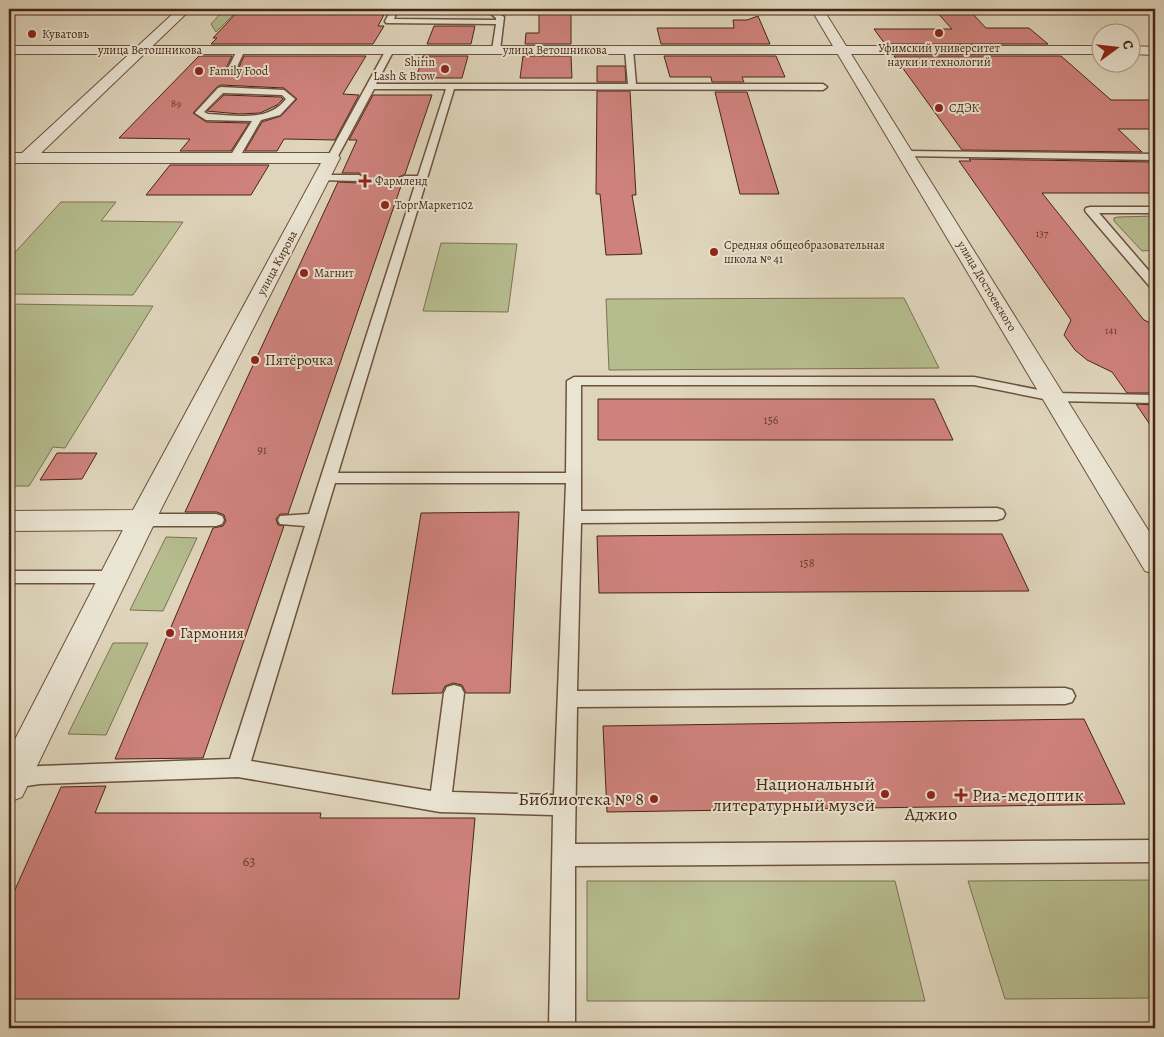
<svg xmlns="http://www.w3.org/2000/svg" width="1164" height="1037" font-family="Alegreya,serif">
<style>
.green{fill:#b5bc8e;stroke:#7e7150}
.building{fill:#cf827d;stroke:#472611}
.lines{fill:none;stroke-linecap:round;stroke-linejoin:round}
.service-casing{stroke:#6d523c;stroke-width:3}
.minor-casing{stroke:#6d523c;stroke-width:2}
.tertiary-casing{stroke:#6d523c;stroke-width:2}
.service{fill:#eae4d3;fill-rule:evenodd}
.minor{fill:#eae4d3;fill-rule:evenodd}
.tertiary{fill:#eae4d3;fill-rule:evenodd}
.poi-dot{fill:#8f2418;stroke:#eae4d3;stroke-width:2}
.labels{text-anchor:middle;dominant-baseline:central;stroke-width:4;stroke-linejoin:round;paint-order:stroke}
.far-number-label{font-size:11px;fill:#693d2c}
.far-poi-label{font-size:12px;fill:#472611;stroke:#eae4d3;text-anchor:start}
.far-street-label{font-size:12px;fill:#472611;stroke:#eae4d3}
.number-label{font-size:12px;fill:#693d2c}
.poi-label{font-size:15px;fill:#472611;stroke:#eae4d3;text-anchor:start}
.near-number-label{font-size:15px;fill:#693d2c}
.near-poi-label{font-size:18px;fill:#472611;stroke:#eae4d3;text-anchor:end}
</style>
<rect width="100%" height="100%" fill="#dfd5bc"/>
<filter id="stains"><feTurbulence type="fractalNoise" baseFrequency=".004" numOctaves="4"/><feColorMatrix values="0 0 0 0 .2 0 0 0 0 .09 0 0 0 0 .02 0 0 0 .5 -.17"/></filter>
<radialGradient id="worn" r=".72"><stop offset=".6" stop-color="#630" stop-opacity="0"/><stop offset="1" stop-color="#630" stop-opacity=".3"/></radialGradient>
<g class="green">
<path d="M 217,9 L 239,9 L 216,32 L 211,24 L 221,13 L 214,11 Z"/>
<path d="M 61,202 L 116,202 L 101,221 L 183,222 L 133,295 L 9,294 L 9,259 Z"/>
<path d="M 1155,216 L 1155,250 L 1142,251 L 1114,221 L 1114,218 L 1118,217 Z"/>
<path d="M 441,243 L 517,244 L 508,312 L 423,311 Z"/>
<path d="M 904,298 L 939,368 L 609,370 L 606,299 Z"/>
<path d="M 9,304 L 153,306 L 65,448 L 53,447 L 29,486 L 9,486 Z"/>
<path d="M 166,537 L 197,538 L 163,611 L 130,610 Z"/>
<path d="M 113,643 L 148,643 L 106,735 L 68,734 Z"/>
<path d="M 1155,880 L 1155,998 L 1005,999 L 968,881 Z"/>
<path d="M 587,881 L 895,881 L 925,1001 L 587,1001 Z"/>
</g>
<g class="building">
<path d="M 240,9 L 387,9 L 378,26 L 384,26 L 373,44 L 211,44 L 217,38 L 213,38 Z"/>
<path d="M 539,9 L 571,9 L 571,44 L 525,44 L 526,33 L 539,33 Z"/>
<path d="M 934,9 L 968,9 L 986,28 L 1029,28 L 1048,44 L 885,44 L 874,29 L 952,29 Z"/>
<path d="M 758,16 L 770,44 L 661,44 L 657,28 L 734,28 L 733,20 L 747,20 Z"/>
<path d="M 434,26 L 475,26 L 471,44 L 427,44 Z"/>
<path d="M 199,56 L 232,56 L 226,68 L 229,73 L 237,72 L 244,56 L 366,56 L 343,94 L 359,95 L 335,140 L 284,139 L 277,151 L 245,151 L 262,122 L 281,116 L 297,99 L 284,88 L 221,85 L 217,87 L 193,113 L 206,122 L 249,123 L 231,151 L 180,151 L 190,139 L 119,138 Z"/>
<path d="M 423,56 L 468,56 L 462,78 L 416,78 Z"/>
<path d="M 523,56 L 571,56 L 572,78 L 520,78 Z"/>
<path d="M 664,56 L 776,56 L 785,77 L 742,77 L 744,82 L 712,82 L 711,77 L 670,77 Z"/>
<path d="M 894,56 L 1061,56 L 1111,100 L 1155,100 L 1155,129 L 1118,129 L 1142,152 L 962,150 Z"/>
<path d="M 597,66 L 625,66 L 626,82 L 597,82 Z"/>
<path d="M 597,91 L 630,91 L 636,195 L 632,195 L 642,254 L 606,255 L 600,194 L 596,194 Z"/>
<path d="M 715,92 L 747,92 L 779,194 L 740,194 Z"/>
<path d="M 224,95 L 281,97 L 283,99 L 277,105 L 260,113 L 239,114 L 207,111 Z"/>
<path d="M 373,95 L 432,95 L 405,174 L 397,178 L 402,183 L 288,514 L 280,514 L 276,519 L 278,525 L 284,526 L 203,758 L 115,759 L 213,528 L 223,526 L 226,521 L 224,515 L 217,512 L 185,512 L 338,182 L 359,183 L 366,179 L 359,173 L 342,173 L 357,140 L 349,140 Z"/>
<path d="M 969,159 L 1153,162 L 1155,164 L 1155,193 L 1042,193 L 1144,320 L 1155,325 L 1155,393 L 1127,393 L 1112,372 L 1087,360 L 1075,350 L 1064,335 L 1071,320 L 959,161 L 971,161 Z"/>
<path d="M 170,165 L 269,165 L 251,195 L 146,195 Z"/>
<path d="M 598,399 L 934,399 L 953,440 L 598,440 Z"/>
<path d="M 1136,404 L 1155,405 L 1155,432 Z"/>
<path d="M 57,453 L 97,453 L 82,479 L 40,480 Z"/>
<path d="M 519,512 L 510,693 L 466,693 L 462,685 L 453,683 L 445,686 L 442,693 L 392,694 L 421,513 Z"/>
<path d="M 850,534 L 1002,534 L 1029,591 L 599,593 L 597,536 Z"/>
<path d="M 1084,719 L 1125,804 L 607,812 L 603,726 Z"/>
<path d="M 106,786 L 95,813 L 321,813 L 320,818 L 475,818 L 459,999 L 9,999 L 9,903 L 61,787 Z"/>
</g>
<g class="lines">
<g class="service-casing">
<g id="service">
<path d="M 392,9 L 398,9 L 394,19 L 496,20 L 496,18 L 485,9 L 492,9 L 504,17 L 500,50 L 496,52 L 492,50 L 496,24 L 386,23 L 385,21 Z"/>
<path d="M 238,48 L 245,50 L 235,71 L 229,71 L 228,69 Z"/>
<path d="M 387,48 L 394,50 L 376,84 L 628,84 L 625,50 L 629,48 L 633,50 L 636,84 L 823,84 L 827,87 L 823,90 L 454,89 L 338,473 L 566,473 L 567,381 L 574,377 L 974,377 L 1054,393 L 1155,395 L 1155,403 L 1054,401 L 974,385 L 581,385 L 581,511 L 997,508 L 1003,510 L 1005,514 L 1003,518 L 997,520 L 581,523 L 577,691 L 1065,688 L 1072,690 L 1075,696 L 1072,702 L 1065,704 L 577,707 L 575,844 L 1155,840 L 1155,862 L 575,866 L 575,1028 L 549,1028 L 553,815 L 440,812 L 238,777 L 40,784 L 13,788 L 9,787 L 9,771 L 40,766 L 230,759 L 305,526 L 280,524 L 278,520 L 280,516 L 309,514 L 416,182 L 404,182 L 399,179 L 404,176 L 418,176 L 446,89 L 374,89 L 337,158 L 335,160 L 329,160 L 327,158 ZM 335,483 L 566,483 L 554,795 L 452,792 L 464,693 L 461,687 L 454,685 L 447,687 L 444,693 L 431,791 L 251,761 Z"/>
<path d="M 221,87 L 284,90 L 295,99 L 280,115 L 261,120 L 239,158 L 234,161 L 229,158 L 252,121 L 206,120 L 195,113 L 218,88 ZM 223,93 L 282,95 L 286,99 C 268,123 234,115 208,114 L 204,112 Z"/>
<path d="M 906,151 L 1155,154 L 1155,160 L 903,156 L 901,154 Z"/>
<path d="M 322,175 L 359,175 L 364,178 L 359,181 L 318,180 L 318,176 Z"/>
<path d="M 1090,207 L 1155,207 L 1155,213 L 1099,213 L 1155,278 L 1155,289 L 1151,288 L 1086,212 L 1085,210 L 1086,208 Z"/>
<path d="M 142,514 L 216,514 L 222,516 L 224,520 L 222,524 L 216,526 L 142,526 L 136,524 L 134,520 L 136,516 Z"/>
<path d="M 9,571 L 113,571 L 119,572 L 122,577 L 119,582 L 113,583 L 9,583 Z"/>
</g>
</g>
<g class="minor-casing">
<g id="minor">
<rect x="9" y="46" width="1093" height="8"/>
<path d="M 1132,46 L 1155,47 L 1155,55 L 1132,54 Z"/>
<path d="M 142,510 L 152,513 L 156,520 L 22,797 L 9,802 L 9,751 L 128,520 L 132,513 Z"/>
</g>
</g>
<g class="tertiary-casing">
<g id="tertiary">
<path d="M 178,9 L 191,9 L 41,153 L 332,153 L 338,155 L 340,158 L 152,527 L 142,530 L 9,531 L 9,511 L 133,510 L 321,163 L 9,163 L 9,153 L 22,153 Z"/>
<path d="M 811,9 L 823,9 L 1155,541 L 1155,574 L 1145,571 Z"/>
</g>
</g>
<use href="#service" class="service"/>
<use href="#minor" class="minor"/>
<use href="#tertiary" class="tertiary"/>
</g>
<g class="poi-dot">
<circle cx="939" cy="33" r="5"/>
<circle cx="32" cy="34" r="5"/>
<circle cx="445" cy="69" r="5"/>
<circle cx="199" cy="71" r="5"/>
<circle cx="939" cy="108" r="5"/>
<path d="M362.5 173.5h5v5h5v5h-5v5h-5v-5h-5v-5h5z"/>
<circle cx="385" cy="205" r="5"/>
<circle cx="714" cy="252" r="5"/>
<circle cx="304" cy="273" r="5"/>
<circle cx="255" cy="360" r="5"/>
<circle cx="170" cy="633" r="5"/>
<circle cx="885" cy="794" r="5"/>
<circle cx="931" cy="795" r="5"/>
<path d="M958.5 787.5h5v5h5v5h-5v5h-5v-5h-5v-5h5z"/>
<circle cx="654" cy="799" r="5"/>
</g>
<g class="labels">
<g class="far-number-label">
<text x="176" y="103">89</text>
<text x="1042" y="233">137</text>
<text x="1111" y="330">141</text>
</g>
<g class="far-poi-label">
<text x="42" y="34">Куватовъ</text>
<text x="939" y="48" text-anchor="middle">Уфимский университет<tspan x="939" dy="14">науки и технологий</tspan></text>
<text x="435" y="62" text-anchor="end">Shirin<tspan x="435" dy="14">Lash &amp; Brow</tspan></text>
<text x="209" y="71">Family Food</text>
<text x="949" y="108">СДЭК</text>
<text x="375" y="181">Фармленд</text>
<text x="395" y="205">ТоргМаркет102</text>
<text x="724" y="245">Средняя общеобразовательная<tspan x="724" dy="14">школа № 41</tspan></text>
<text x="314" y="273">Магнит</text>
</g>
<g class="far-street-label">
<text x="150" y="50">улица Ветошникова</text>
<text x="555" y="50">улица Ветошникова</text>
<text transform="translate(277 263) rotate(-62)">улица Кирова</text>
<text transform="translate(987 286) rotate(59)">улица Достоевского</text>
</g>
<g class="number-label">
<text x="771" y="420">156</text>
<text x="262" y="450">91</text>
<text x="807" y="563">158</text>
</g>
<g class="poi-label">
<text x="265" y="360">Пятёрочка</text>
<text x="180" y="633">Гармония</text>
</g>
<g class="near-number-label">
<text x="249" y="861">63</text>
</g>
<g class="near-poi-label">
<text x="875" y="784">Национальный<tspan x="875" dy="21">литературный музей</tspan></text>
<text x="972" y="795" text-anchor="start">Риа-медоптик</text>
<text x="644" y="799">Библиотека № 8</text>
<text x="931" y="814" text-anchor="middle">Аджио</text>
</g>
</g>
<rect width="1164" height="1037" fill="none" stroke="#dfd5bc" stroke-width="30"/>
<rect x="10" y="10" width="1144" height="1017" fill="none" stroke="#472611" stroke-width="2.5"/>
<rect x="15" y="15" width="1134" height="1007" fill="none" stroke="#472611"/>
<g transform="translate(1116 48) rotate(75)"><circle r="24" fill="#eae4d3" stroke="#a99885"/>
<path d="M0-4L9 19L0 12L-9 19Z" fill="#8f2418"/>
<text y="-8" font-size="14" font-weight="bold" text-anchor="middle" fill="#472611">С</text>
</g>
<rect width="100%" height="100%" filter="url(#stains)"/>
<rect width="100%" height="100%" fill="url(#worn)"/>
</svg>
